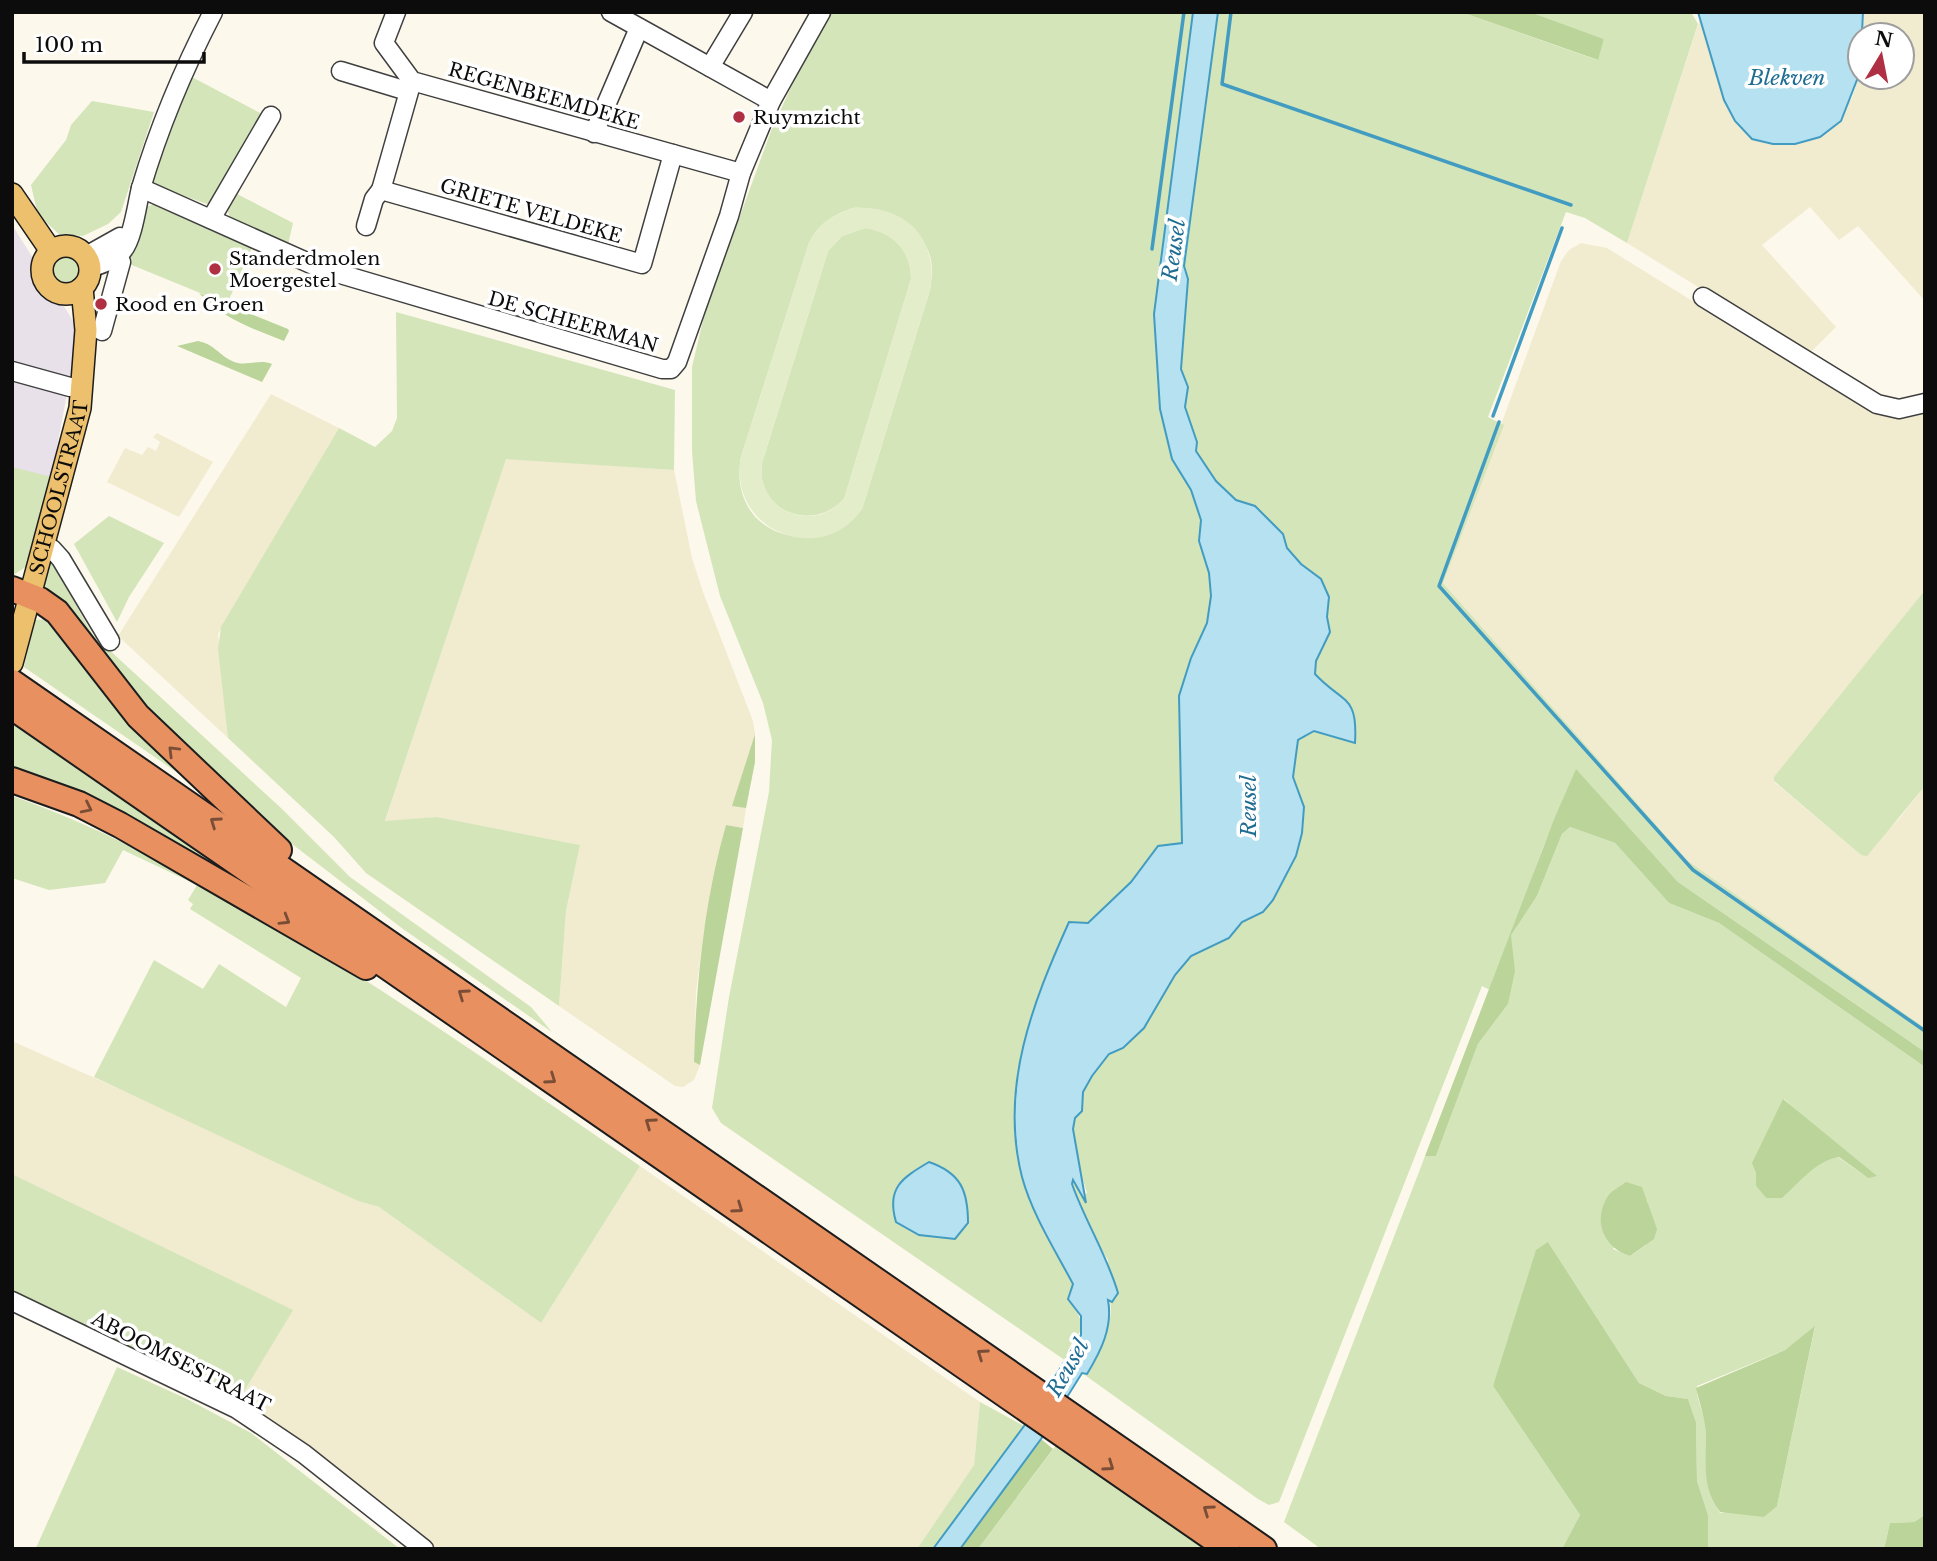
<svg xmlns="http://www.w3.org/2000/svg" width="1937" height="1561" font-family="'Libre Baskerville',serif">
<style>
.industrial{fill:#e8e1ea}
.farmland{fill:#f1ebcf}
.green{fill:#d4e5b9;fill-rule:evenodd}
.forest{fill:#bad49a}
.pitch{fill:#e4edca;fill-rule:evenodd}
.water{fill:#b5e1f1;stroke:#429cc2;stroke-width:2}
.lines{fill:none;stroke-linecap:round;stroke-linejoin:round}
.stream{stroke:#429cc2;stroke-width:3.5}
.minor-casing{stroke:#3f3f3f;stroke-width:21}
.major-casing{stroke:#1d1d1d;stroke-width:24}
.highway-casing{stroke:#1d1d1d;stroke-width:28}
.minor{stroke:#fff;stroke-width:18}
.major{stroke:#edc06d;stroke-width:21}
.highway{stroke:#e89060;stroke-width:24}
.oneway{stroke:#7a4e36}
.poi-dot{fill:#b03043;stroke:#fff;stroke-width:2.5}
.labels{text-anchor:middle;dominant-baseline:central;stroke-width:7;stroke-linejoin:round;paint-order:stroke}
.street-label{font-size:19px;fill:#0c0c0c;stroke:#fff}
.poi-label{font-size:19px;fill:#0c0c0c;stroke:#fff;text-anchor:start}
.water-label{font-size:21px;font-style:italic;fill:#206d93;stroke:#fff}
</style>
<rect width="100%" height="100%" fill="#fdf8ec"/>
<path class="industrial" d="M 12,225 L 79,330 L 50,484 L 12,477 Z"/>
<g class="farmland">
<path d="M 1863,12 L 1925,12 L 1925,301 L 1858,226 L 1839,240 L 1810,207 L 1762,245 L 1836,327 L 1808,355 L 1627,243 L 1700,19 L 1724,100 L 1773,144 L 1794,144 L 1820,137 L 1852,98 L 1860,72 L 1860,77 L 1902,77 L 1902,35 L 1863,35 Z"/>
<path d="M 1581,243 L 1607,248 L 1865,408 L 1902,419 L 1925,414 L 1925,590 L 1774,778 L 1774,782 L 1861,855 L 1898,820 L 1925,786 L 1925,1028 L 1688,861 L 1443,583 L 1561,261 L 1569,250 Z"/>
<path d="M 271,394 L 339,428 L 218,634 L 228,738 L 118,636 Z"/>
<path d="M 157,433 L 213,462 L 179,517 L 107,482 L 125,448 L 142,455 L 148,447 L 156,451 L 160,442 L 153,437 Z"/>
<path d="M 506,458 L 674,470 L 692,558 L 703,592 L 753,721 L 755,734 L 733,805 L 746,808 L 743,828 L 726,825 L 703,936 L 696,992 L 694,1062 L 700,1065 L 694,1080 L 683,1087 L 675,1086 L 559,1006 L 566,911 L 580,845 L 437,817 L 385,822 Z"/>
<path d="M 12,1041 L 202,1126 L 358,1201 L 379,1207 L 541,1323 L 640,1166 L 980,1402 L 974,1465 L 917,1549 L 434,1549 L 237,1403 L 292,1310 L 12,1174 Z"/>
</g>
<g class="green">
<path d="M 831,12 L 1193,12 L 1154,314 L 1160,409 L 1172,459 L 1191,491 L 1201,520 L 1199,541 L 1209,573 L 1211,596 L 1207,623 L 1191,658 L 1179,696 L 1182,844 L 1158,846 L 1131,882 L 1088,923 L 1069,923 C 1033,1002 999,1088 1022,1177 C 1032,1214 1055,1250 1073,1284 L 1068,1299 C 1098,1338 1068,1331 1066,1361 L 721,1123 L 712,1108 L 729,997 L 769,792 L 772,740 L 763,703 L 720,596 L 696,501 L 692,451 L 692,367 L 705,312 L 771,131 L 798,72 ZM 853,208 C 873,207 882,212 899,222 C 928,242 936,253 930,290 L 862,509 C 810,564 727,532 741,457 L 809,243 C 819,223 833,215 853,208 Z"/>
<path d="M 1218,12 L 1461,12 L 1597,60 L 1604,39 L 1530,12 L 1691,12 L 1698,24 L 1627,243 L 1585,218 L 1566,212 L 1488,417 L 1504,425 L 1443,583 L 1688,861 L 1925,1028 L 1925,1052 L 1678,882 L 1576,770 L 1542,850 L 1513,931 L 1537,896 L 1562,834 L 1570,827 L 1615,843 L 1669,903 L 1719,923 L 1925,1067 L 1925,1515 L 1914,1522 L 1890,1523 L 1884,1549 L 1708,1549 L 1708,1515 L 1697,1481 L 1696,1422 L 1688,1399 L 1666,1396 L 1639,1383 L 1548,1242 L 1493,1386 L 1580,1515 L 1562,1549 L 1321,1549 L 1284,1522 L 1422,1164 L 1425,1156 L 1436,1156 L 1478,1044 L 1508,1004 L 1511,937 L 1490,990 L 1482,986 L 1279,1502 L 1269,1505 L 1258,1499 L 1082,1373 L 1087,1373 L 1106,1337 L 1111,1313 L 1108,1260 L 1091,1233 L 1072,1184 L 1073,1179 L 1081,1196 L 1087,1193 L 1079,1168 L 1073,1129 L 1075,1118 L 1082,1111 L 1083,1092 L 1092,1076 L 1109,1054 L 1123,1048 L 1144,1028 L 1175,975 L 1191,956 L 1229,938 L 1242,922 L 1263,912 L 1273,900 L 1304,807 L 1293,777 L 1298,740 L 1314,731 L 1355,743 C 1359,694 1342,703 1315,674 L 1316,661 L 1330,632 L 1327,617 L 1329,597 L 1321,579 L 1301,564 L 1287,548 L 1282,534 L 1255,506 L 1236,500 L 1216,481 L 1196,451 L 1197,442 L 1185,407 L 1188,387 L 1181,369 L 1188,279 L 1184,267 ZM 1784,1099 L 1868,1178 L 1838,1157 C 1815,1161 1799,1182 1782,1197 L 1766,1198 L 1756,1186 L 1756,1173 ZM 1647,1200 L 1650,1216 L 1646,1245 L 1630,1256 L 1613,1249 ZM 1815,1327 L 1777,1506 L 1720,1513 C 1699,1483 1709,1456 1705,1423 C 1703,1411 1696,1398 1697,1386 L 1785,1350 Z"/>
<path d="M 188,75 L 264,115 L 217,199 L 207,204 L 154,185 L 152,181 Z"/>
<path d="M 92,101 L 154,112 L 121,212 L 108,224 L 83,236 L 59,234 L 38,215 L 31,185 L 66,140 L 71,125 Z"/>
<path d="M 237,194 L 293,223 L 288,245 L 230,218 L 227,209 Z"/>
<path d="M 157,203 L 253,245 L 227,304 L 127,263 L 146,207 Z"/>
<path d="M 865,228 C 893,232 911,250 911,279 L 844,499 C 811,534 755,510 762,463 L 828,251 L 842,236 Z"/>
<circle cx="67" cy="269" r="16"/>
<path d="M 396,312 L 675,390 L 674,470 L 506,459 L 385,821 L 437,817 L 580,845 L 566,911 L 559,1006 L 366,873 L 334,837 L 228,738 L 218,649 L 221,627 L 339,428 L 375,447 L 392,431 L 397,418 Z"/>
<path d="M 12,467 L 52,477 L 30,564 L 12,576 Z"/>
<path d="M 109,516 L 164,543 L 129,597 L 117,622 L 74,544 Z"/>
<path d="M 51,559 L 62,568 L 57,572 L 93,635 L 281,808 L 350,877 L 531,1007 L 552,1032 L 403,929 L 279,834 L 146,711 L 41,591 Z"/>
<path d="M 1925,590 L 1925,786 L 1867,856 L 1861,855 L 1774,781 L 1774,777 Z"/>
<path d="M 48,619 L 204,791 L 24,667 L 34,620 Z"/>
<path d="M 12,722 L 269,899 L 12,774 Z"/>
<path d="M 12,796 C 92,824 164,862 237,903 C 377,982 508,1075 640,1166 L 541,1323 L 379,1207 L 358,1201 L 94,1077 L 154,960 L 203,989 L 219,964 L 286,1007 L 301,978 L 190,909 L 193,904 L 188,900 L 197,885 L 123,850 L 105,883 L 49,890 L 12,878 Z"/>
<path d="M 12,1174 L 293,1310 L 237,1403 L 12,1297 Z"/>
<path d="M 117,1367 L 187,1399 L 251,1433 L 400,1549 L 36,1548 Z"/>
<path d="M 980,1402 L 1024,1426 L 933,1549 L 917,1549 L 974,1465 Z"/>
<path d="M 1057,1444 L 1210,1549 L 978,1549 Z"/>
</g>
<g class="forest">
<path d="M 1461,12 L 1530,12 L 1604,39 L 1598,60 Z"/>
<path d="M 199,293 L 288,329 L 289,331 L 284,341 C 253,329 222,318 199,293 Z"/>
<path d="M 198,341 C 214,344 219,355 232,361 C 246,368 258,358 272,364 L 262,382 L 177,346 Z"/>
<path d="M 755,734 L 755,762 L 746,808 L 732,806 Z"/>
<path d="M 1576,769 L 1678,882 L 1925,1052 L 1925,1067 L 1719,923 L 1669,903 L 1615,843 L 1570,827 L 1562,834 L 1537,896 L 1511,935 L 1515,971 L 1508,1004 L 1478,1044 L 1436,1156 L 1425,1156 L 1555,817 Z"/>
<path d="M 726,825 L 743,828 L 700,1065 L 694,1062 C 696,982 704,902 726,825 Z"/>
<path d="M 1783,1099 L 1877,1176 L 1868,1178 L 1839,1157 C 1815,1161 1799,1183 1782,1198 L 1766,1198 L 1756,1186 L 1756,1173 L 1752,1163 Z"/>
<path d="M 1626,1182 L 1642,1187 L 1657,1229 L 1654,1239 L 1630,1256 C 1604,1248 1592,1221 1608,1196 C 1611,1191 1621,1186 1626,1182 Z"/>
<path d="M 1548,1242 L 1639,1383 L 1666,1396 L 1688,1399 L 1696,1422 L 1697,1481 L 1708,1515 L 1708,1549 L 1562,1549 L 1580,1515 L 1493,1386 L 1536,1250 Z"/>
<path d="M 1815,1326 L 1777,1506 L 1764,1517 L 1720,1512 C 1702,1488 1706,1466 1706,1438 C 1706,1421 1700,1405 1696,1388 L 1785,1350 Z"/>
<path d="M 1041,1439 L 1053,1449 L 978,1549 L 960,1549 Z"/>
<path d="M 1925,1515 L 1925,1549 L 1884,1549 L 1890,1523 L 1914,1522 Z"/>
</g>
<path class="pitch" d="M 853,208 C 905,205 939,237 930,290 L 862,509 C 821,569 727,530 741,457 L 809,243 C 819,223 833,215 853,208 ZM 865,228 C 893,232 911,250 911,279 L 844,499 C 811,535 756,510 762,463 L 828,251 L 842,236 Z"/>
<g class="water">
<path d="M 1193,12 L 1218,12 L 1184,266 L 1188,279 L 1181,369 L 1188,387 L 1185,407 L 1197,442 L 1196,451 L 1216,481 L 1236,500 L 1255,506 L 1283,534 L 1287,548 L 1301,564 L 1321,579 L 1329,597 L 1327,617 L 1330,632 L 1316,661 L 1315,674 C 1343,704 1358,694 1355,743 L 1314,731 L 1298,740 L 1293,777 L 1304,807 L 1302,833 L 1296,856 L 1273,900 L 1263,912 L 1242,922 L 1229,938 L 1191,956 L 1175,975 L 1144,1028 L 1123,1048 L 1109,1054 L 1092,1076 L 1083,1092 L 1082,1111 L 1075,1118 L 1073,1129 L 1086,1203 L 1073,1180 L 1072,1184 C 1085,1221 1107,1255 1118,1293 L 1112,1302 L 1108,1300 C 1113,1327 1101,1351 1087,1374 L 1082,1373 L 1041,1439 L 960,1549 L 933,1549 L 1024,1426 L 1081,1335 L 1081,1316 L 1068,1299 L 1073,1284 C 1055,1250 1032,1214 1022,1177 C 999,1087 1033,1002 1069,922 L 1088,923 L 1131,882 L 1158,846 L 1182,843 L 1179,696 L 1191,658 L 1207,623 L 1211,596 L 1209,573 L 1199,541 L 1201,520 L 1191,490 L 1172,459 L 1160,409 L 1154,314 Z"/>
<path d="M 1698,12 L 1863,12 L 1860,72 L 1841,121 L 1820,137 L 1795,144 L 1773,144 L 1752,139 L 1735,121 L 1724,100 Z"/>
<path d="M 929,1162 C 961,1173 968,1191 968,1223 L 955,1239 L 919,1235 L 896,1222 C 886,1188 902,1178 929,1162 Z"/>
</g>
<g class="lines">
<g class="stream">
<path d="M 1231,12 L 1222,84 L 1571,205"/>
<path d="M 1152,249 L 1184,12"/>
<path d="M 1493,416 L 1562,228"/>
<path d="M 1499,422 L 1439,586 L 1693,870 L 1925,1031"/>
</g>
<g class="minor-casing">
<g id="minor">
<path d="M 396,12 L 384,43 L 412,81 L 741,173"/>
<path d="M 611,12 L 771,101"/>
<path d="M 710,67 L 743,12"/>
<path d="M 341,71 L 407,91"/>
<path d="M 412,81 L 381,190 L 642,264 L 673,154"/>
<path d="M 594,133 L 639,28"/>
<path d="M 141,188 L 320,268 L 662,369 L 671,369 L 677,362 L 729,216 L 741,173 L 771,101 L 821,12"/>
<path d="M 211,219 L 271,116"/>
<path d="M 366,226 L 374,199 L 381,190"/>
<path d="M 86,256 L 120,237"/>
<path d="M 90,268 C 101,264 116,260 123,250 C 133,238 137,204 141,188 C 159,127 184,68 213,12"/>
<path d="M 1703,297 L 1877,404 L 1899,409 L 1925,403"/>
<path d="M 102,331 L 121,262 L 111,243"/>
<path d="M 12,371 L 70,387"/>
<path d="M 43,547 L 52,549 L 61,559 L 110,641"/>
<path d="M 12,1301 L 237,1409 L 304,1454 L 424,1549"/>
</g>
</g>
<g class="major-casing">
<g id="major">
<path d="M 12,194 L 51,251"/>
<circle cx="66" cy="270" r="24"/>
<path id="s1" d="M 12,663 L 80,408 L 86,330 L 82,288"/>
</g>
</g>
<g class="highway-casing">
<g id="highway">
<path d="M 12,589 L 40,600 L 57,612 L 138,716 L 279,850"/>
<path d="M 12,682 L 1264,1549"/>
<path d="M 12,707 L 1228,1549"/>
<path d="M 12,780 L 79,804 L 120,825 L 366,967"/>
</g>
</g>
<use href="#minor" class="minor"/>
<use href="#major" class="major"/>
<use href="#highway" class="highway"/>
</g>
<defs><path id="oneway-chevron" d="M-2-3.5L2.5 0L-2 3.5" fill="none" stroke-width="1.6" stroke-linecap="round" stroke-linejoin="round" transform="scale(1.75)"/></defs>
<g class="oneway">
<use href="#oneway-chevron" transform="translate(173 751) rotate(-135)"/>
<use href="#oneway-chevron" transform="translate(87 808) rotate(26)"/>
<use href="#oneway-chevron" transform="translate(215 822) rotate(-145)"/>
<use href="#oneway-chevron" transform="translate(285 920) rotate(31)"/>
<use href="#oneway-chevron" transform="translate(463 994) rotate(-145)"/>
<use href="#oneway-chevron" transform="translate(551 1079) rotate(35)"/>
<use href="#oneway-chevron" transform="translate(650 1123) rotate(-145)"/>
<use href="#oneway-chevron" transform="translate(738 1208) rotate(35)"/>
<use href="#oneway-chevron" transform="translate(982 1354) rotate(-145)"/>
<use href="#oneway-chevron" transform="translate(1109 1466) rotate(35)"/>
<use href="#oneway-chevron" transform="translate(1208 1510) rotate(-145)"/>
</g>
<g class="poi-dot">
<circle cx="739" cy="117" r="7"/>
<circle cx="215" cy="269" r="7"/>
<circle cx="101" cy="304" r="7"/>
</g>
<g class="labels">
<g class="street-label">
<text transform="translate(544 96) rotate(16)">REGENBEEMDEKE</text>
<text transform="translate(531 211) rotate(16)">GRIETE VELDEKE</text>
<text transform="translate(573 322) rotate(16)">DE SCHEERMAN</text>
<text stroke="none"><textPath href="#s1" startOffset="182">SCHOOLSTRAAT</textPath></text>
<text transform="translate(181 1362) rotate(27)">ABOOMSESTRAAT</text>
</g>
<g class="poi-label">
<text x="753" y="117">Ruymzicht</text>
<text x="229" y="258">Standerdmolen<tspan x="229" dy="22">Moergestel</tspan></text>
<text x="115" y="304">Rood en Groen</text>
</g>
<g class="water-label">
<text x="1787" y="78">Blekven</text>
<text transform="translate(1174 250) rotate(-82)">Reusel</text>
<text transform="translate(1249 806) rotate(-90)">Reusel</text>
<text transform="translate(1068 1368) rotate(-60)">Reusel</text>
</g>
</g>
<rect width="1937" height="1561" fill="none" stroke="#0c0c0c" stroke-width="28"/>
<g transform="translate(1881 56) rotate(10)"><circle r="33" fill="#ffffff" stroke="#9e9e9e" stroke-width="2"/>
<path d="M0-5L12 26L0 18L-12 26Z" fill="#b03043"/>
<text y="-10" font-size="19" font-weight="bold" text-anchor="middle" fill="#0c0c0c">N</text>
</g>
<path d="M24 52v10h180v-10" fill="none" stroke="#0c0c0c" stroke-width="3.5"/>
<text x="35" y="52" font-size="21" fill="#0c0c0c" stroke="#ffffff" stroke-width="5" paint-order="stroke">100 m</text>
</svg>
